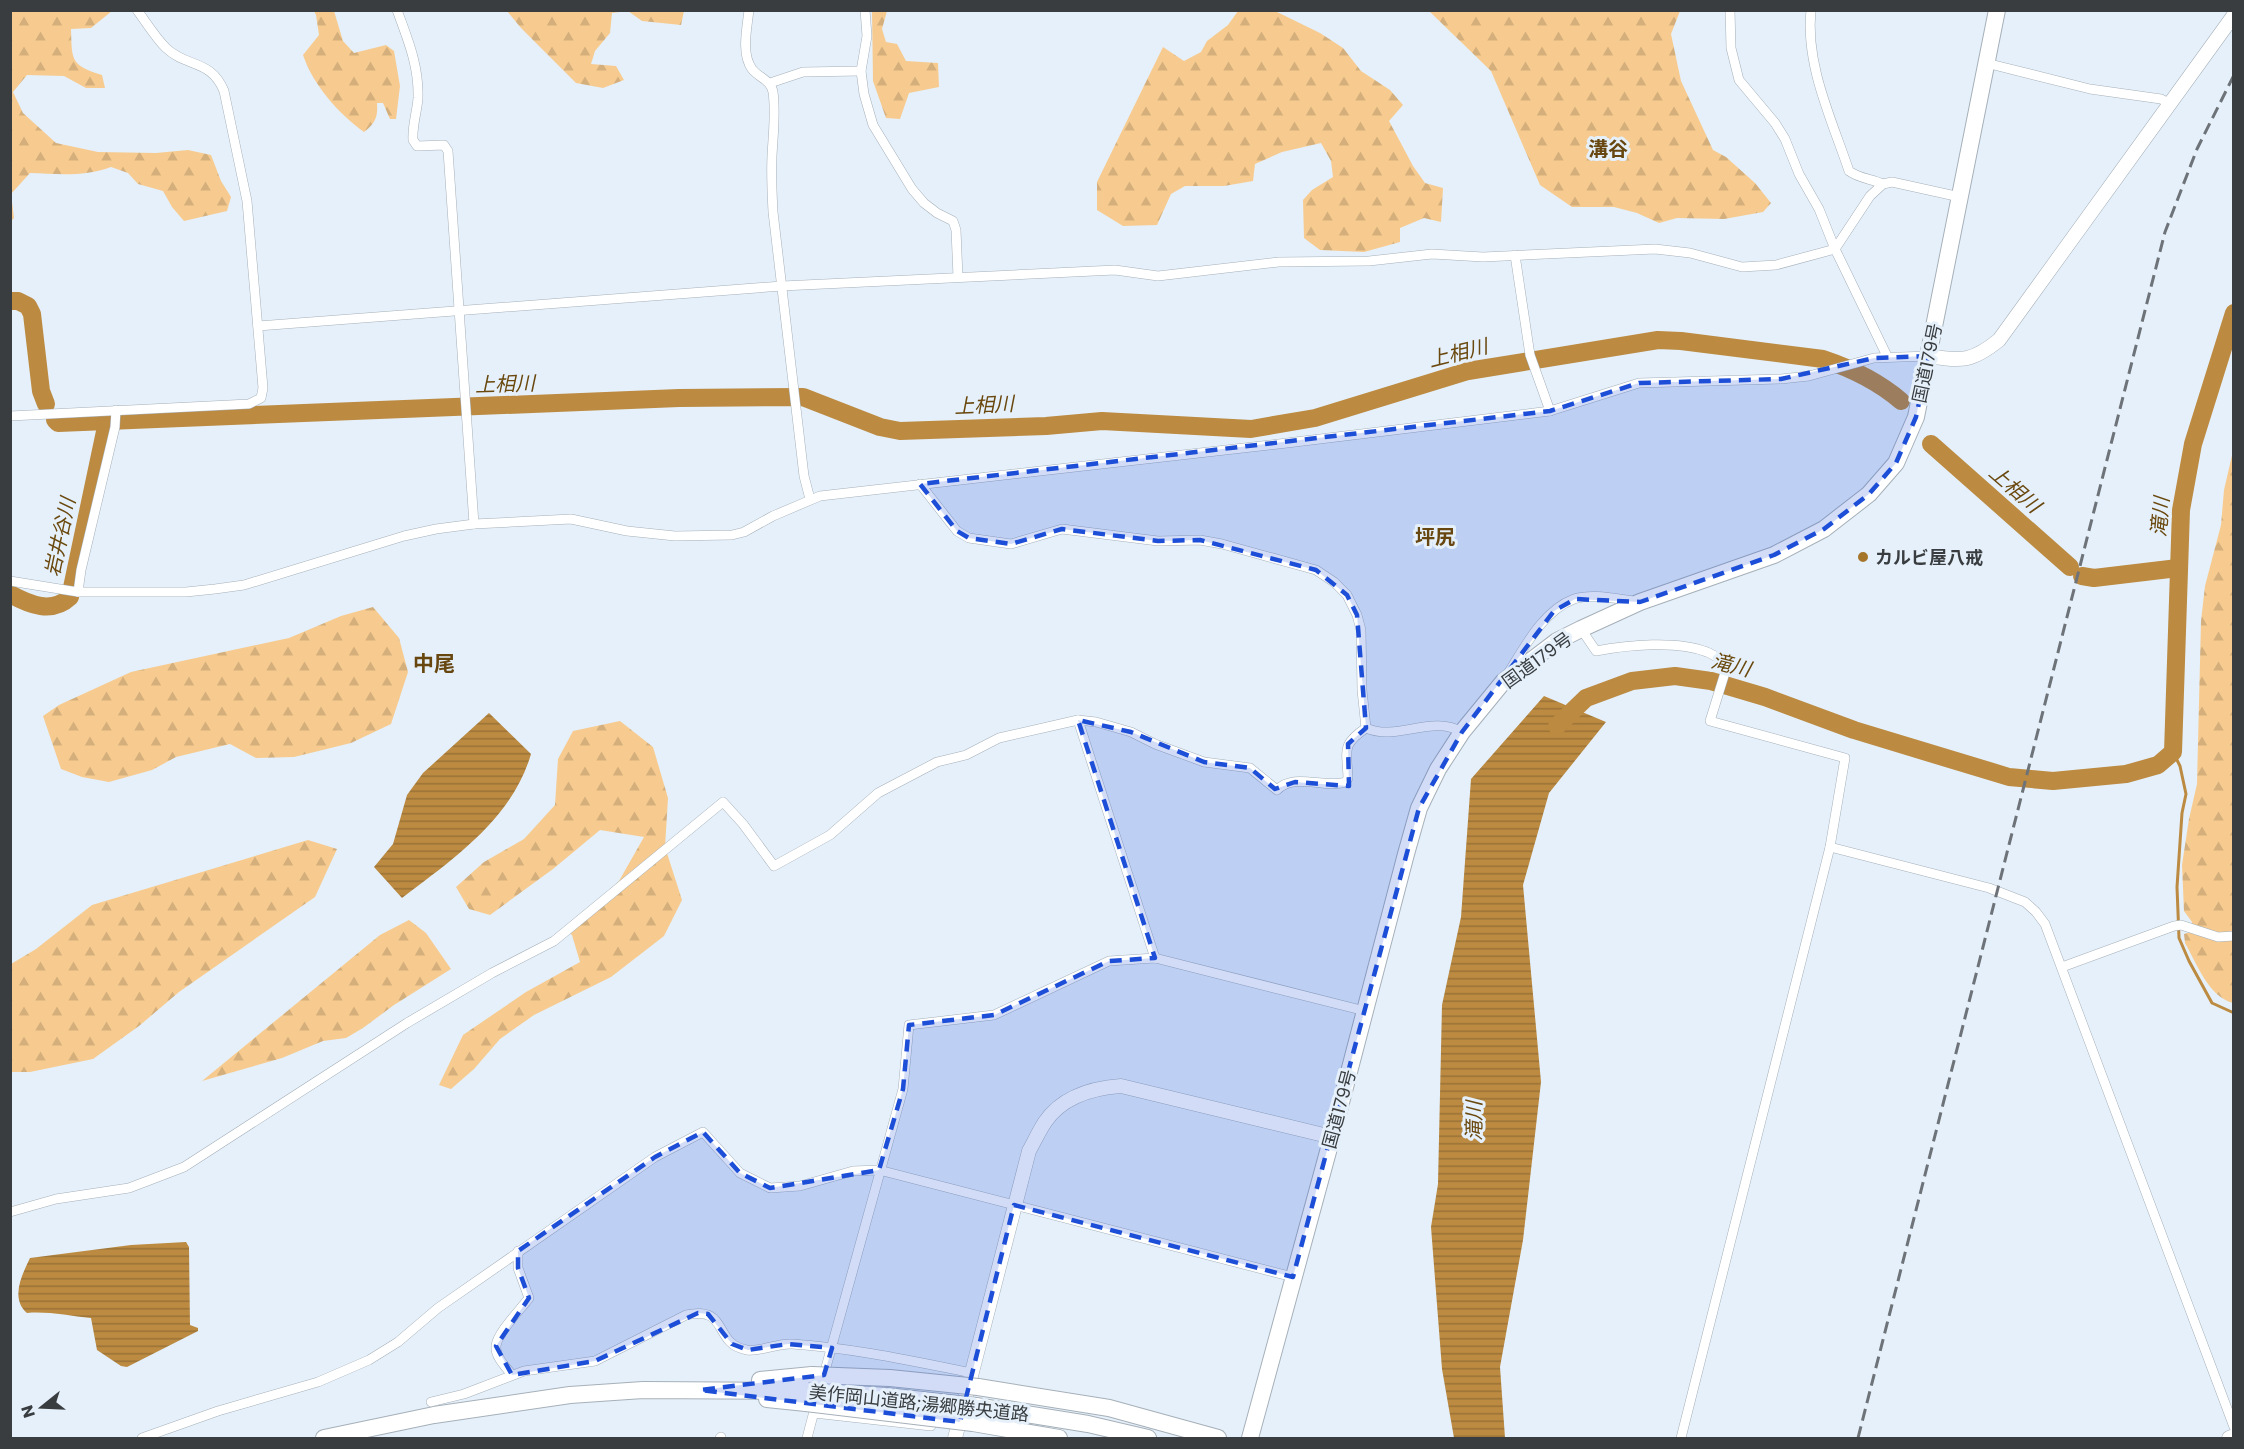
<svg xmlns="http://www.w3.org/2000/svg" width="2244" height="1449" font-family="Poppins,'Noto Sans JP',sans-serif">
<style>
.forest{fill:url(#forest-firs)}
.water{fill:url(#water-rules)}
.lines{fill:none;stroke-linecap:round;stroke-linejoin:round}
.stream{stroke:#bc8a40;stroke-width:3}
.river{stroke:#bc8a40;stroke-width:18}
.street-casing{stroke:#a6b0b9;stroke-width:10}
.secondary-casing{stroke:#a6b0b9;stroke-width:15}
.highway-casing{stroke:#a6b0b9;stroke-width:18}
.street{stroke:#fff;stroke-width:9}
.secondary{stroke:#fff;stroke-width:14}
.highway{stroke:#fff;stroke-width:16}
.rail{stroke:#6d7378;stroke-width:3;stroke-dasharray:12 6;stroke-linecap:butt}
.highway-bridge-casing{stroke:#a6b0b9;stroke-width:18;stroke-linecap:butt}
.highway-bridge{stroke:#fff;stroke-width:16}
.marked{fill:#1d4ed8;fill-opacity:0.2;stroke:#1d4ed8;stroke-width:4.5;stroke-dasharray:12 8;stroke-linejoin:round}
.poi-dot{fill:#a5752a;stroke:#e5f0fa;stroke-width:2}
.labels{text-anchor:middle;dominant-baseline:central;stroke-width:6;stroke-linejoin:round;paint-order:stroke}
.street-label{font-size:18px;fill:#393d40;stroke:#e5f0fa}
.poi-label{font-size:18px;font-weight:bold;fill:#393d40;stroke:#e5f0fa;text-anchor:start}
.neighbourhood-label{font-size:20px;font-weight:bold;fill:#674610;stroke:#e5f0fa}
.water-label{font-size:20px;font-style:italic;fill:#6a480e;stroke:#e5f0fa}
.quarter-label{font-size:21px;font-weight:bold;fill:#674610;stroke:#e5f0fa}
</style>
<defs>
<pattern id="forest-firs" width="22" height="20" patternUnits="userSpaceOnUse" patternTransform="scale(1.5)"><rect width="22" height="20" fill="#f7cb8f"/><path d="M5 1l3.5 6h-7zM16 11l3.5 6h-7z" fill="#d4af7c"/></pattern>
<pattern id="water-rules" width="6" height="5" patternUnits="userSpaceOnUse" patternTransform="scale(1.5)"><rect width="6" height="5" fill="#bc8a40"/><path d="M0 2.5h6" fill="none" stroke="#9a7237"/></pattern>
</defs>
<rect width="100%" height="100%" fill="#e5f0fa"/>
<g class="forest">
<path d="M 11,10 L 112,11 L 91,28 L 71,29 C 72,60 70,65 102,75 L 105,88 L 86,88 L 64,76 L 27,75 L 13,92 L 23,113 L 56,143 L 98,152 L 156,153 L 188,150 L 211,155 L 221,181 L 231,197 L 227,211 L 184,221 L 172,207 L 163,191 L 138,184 L 128,173 L 111,167 C 85,177 57,174 30,173 L 11,194 L 14,218 L 11,221 Z"/>
<path d="M 1273,10 L 1320,33 L 1343,48 L 1361,71 L 1390,90 L 1403,105 L 1389,121 L 1413,166 L 1425,183 L 1443,188 L 1441,222 L 1424,218 L 1400,228 L 1400,242 L 1364,252 L 1320,250 L 1304,238 L 1303,200 L 1312,190 L 1333,177 L 1331,161 L 1321,143 L 1282,152 L 1255,164 L 1253,181 L 1224,186 L 1185,186 L 1171,194 L 1157,225 L 1123,226 L 1097,210 L 1097,182 L 1163,47 L 1184,61 L 1201,52 L 1207,41 L 1228,25 L 1238,11 Z"/>
<path d="M 314,11 L 334,11 L 343,41 L 354,53 L 386,45 L 394,51 L 400,86 L 396,119 L 390,119 L 383,103 L 377,103 C 378,116 376,123 364,132 C 339,114 313,85 303,55 L 319,35 L 316,15 Z"/>
<path d="M 507,11 L 684,11 L 681,25 L 642,21 L 628,11 L 612,13 L 610,33 L 595,51 L 591,64 L 616,66 L 624,80 L 603,88 L 576,83 L 521,28 Z"/>
<path d="M 872,11 L 887,11 L 882,29 L 886,42 L 897,44 L 906,61 L 938,63 L 939,87 L 909,93 L 900,119 L 886,118 L 873,81 Z"/>
<path d="M 1429,11 L 1680,11 L 1671,34 L 1681,81 L 1713,150 L 1726,157 L 1755,183 L 1771,203 L 1763,212 L 1724,219 L 1677,218 L 1659,223 L 1637,213 L 1614,207 L 1572,207 L 1540,185 L 1491,71 Z"/>
<path d="M 2233,451 L 2233,1003 C 2208,996 2197,964 2185,943 L 2184,934 L 2191,932 L 2192,922 L 2184,911 L 2182,865 L 2189,819 L 2197,784 L 2201,621 L 2205,586 L 2221,525 L 2224,490 Z"/>
<path d="M 373,607 L 399,638 L 408,672 L 391,724 L 351,743 L 294,757 L 256,758 L 230,744 L 176,757 L 152,770 L 109,782 L 82,777 L 61,769 L 43,716 L 59,705 L 131,672 L 289,638 L 341,616 Z"/>
<path d="M 620,721 L 653,747 L 668,798 L 665,847 L 682,900 L 664,936 L 611,977 L 534,1015 L 500,1039 L 474,1069 L 451,1089 L 439,1085 L 463,1035 L 526,992 L 580,962 L 572,935 L 565,930 L 619,881 L 644,837 L 600,830 L 553,869 L 490,915 L 469,909 L 456,887 L 484,862 L 524,839 L 555,805 L 558,759 L 573,731 Z"/>
<path d="M 308,840 L 337,849 L 315,897 L 179,992 L 139,1026 L 93,1059 L 30,1072 L 11,1072 L 11,964 L 36,949 L 92,905 Z"/>
<path d="M 409,920 L 426,933 L 451,969 L 394,1005 L 363,1028 L 346,1038 L 323,1041 L 282,1058 L 202,1081 L 380,935 Z"/>
</g>
<g class="water">
<path d="M 1544,696 L 1606,722 L 1549,793 L 1523,885 L 1541,1082 L 1523,1240 L 1500,1367 L 1505,1438 L 1454,1438 L 1442,1369 L 1431,1227 L 1438,1184 L 1442,1005 L 1461,917 L 1471,779 Z"/>
<path d="M 489,713 L 531,754 C 512,819 453,859 402,898 L 374,867 L 393,844 L 407,795 L 423,773 Z"/>
<path d="M 186,1242 L 189,1247 L 190,1325 L 198,1328 L 198,1331 L 127,1367 L 121,1366 L 97,1350 L 91,1318 C 70,1316 47,1311 27,1313 C 10,1298 22,1275 30,1258 L 131,1245 Z"/>
</g>
<g class="lines">
<path class="stream" d="M 2173,752 L 2180,766 L 2186,794 L 2182,813 L 2177,887 L 2179,938 L 2189,961 L 2212,1003 L 2234,1013"/>
<g class="river">
<path d="M 10,301 L 18,301 L 28,306 L 32,314 L 41,391 L 46,404"/>
<path d="M 55,420 L 58,423 L 679,398 L 803,397 L 880,427 L 900,431 L 1046,426 L 1102,421 L 1251,429 L 1315,418 L 1468,371 L 1658,340 L 1681,341 L 1823,359 C 1850,368 1879,382 1901,401"/>
<path d="M 1931,444 L 2070,567"/>
<path d="M 2082,576 L 2094,578 L 2178,568"/>
<path d="M 10,594 C 30,605 52,614 70,597 L 107,422"/>
<path d="M 1557,726 L 1586,698 L 1632,681 L 1675,676 L 1711,681 L 1765,697 L 1854,730 L 2009,777 L 2053,781 L 2126,774 L 2158,765 L 2173,752 L 2181,510 L 2193,444 L 2234,313"/>
</g>
<g class="street-casing">
<g id="street">
<path d="M 397,10 C 408,40 419,66 418,98 C 417,112 412,126 413,140 L 417,146 L 444,145 L 448,151 L 474,524"/>
<path d="M 749,10 C 747,28 741,54 752,69 C 759,78 771,80 773,92 C 776,113 773,135 772,156 C 771,175 772,193 773,212 L 804,476 L 810,499"/>
<path d="M 865,10 L 867,36 L 861,71 L 864,94 L 873,125 L 912,189 L 924,203 L 937,213 L 953,221 L 956,230 L 958,277"/>
<path d="M 1730,10 L 1731,48 L 1739,80 L 1775,123 L 1785,139 L 1799,174 L 1819,209 L 1835,249 L 1887,356"/>
<path d="M 1811,10 C 1805,65 1832,120 1849,171 C 1858,178 1872,179 1883,184"/>
<path d="M 1986,63 L 2090,89 L 2161,99 L 2169,103"/>
<path d="M 770,83 L 803,72 L 861,71"/>
<path d="M 1515,255 L 1530,355 L 1550,411"/>
<path d="M 258,326 L 782,286 L 1115,270 L 1158,276 L 1279,262 L 1369,261 L 1432,254 L 1483,257 L 1655,249 L 1690,253 L 1742,267 L 1776,265 L 1835,249 L 1870,196 L 1883,184 L 1892,182 L 1960,197"/>
<path d="M 10,416 L 249,404 L 261,398 L 263,388 L 247,201 L 224,91 C 211,59 187,68 166,48 C 155,37 146,22 137,10"/>
<path d="M 920,484 L 957,531 L 969,538 L 1011,544 L 1062,529 L 1158,541 L 1200,540 L 1222,544 L 1316,570 L 1334,582 L 1347,595 L 1357,615 L 1361,630 L 1362,690 L 1366,728 C 1397,742 1432,714 1462,732"/>
<path d="M 10,581 L 78,592 L 186,592 L 215,589 L 244,585 L 404,536 L 436,529 L 474,524 L 571,519 L 627,531 L 675,536 L 732,535 L 744,532 L 773,516 L 820,496 L 1287,443 L 1550,411 L 1639,383 L 1781,379 L 1809,376 L 1874,358 L 1929,356"/>
<path d="M 78,592 L 81,570 L 115,427 L 116,410"/>
<path d="M 1581,629 L 1596,651 C 1627,645 1677,640 1707,652 C 1714,655 1721,660 1728,663 L 1710,721 L 1845,758 L 1830,847 L 1681,1438"/>
<path d="M 1509,672 C 1525,646 1544,610 1574,599 C 1592,593 1617,599 1635,601"/>
<path d="M 1078,720 L 1155,958"/>
<path d="M 1830,847 L 1989,888 L 2025,902 L 2036,912 L 2045,924 L 2234,1427"/>
<path d="M 2062,967 L 2174,926 L 2181,925 L 2218,937 L 2234,936"/>
<path d="M 10,1212 L 56,1199 L 129,1188 L 184,1167 L 407,1023 L 492,973 L 554,941 L 723,802 L 743,824 L 774,866 L 830,835 L 878,793 L 937,762 L 966,755 L 999,738 L 1078,720 L 1096,722 L 1131,732 L 1155,744 L 1204,762 L 1250,768 L 1277,790 C 1294,772 1324,789 1346,782 L 1348,778 C 1347,750 1341,745 1366,728"/>
<path d="M 512,1375 C 506,1367 495,1357 496,1346 C 497,1333 521,1309 529,1298 L 518,1268 L 518,1251"/>
<path d="M 823,1378 L 903,1089 L 909,1025 L 994,1015 L 1109,961 L 1155,958 L 1365,1011"/>
<path d="M 431,1402 L 464,1394 L 524,1371 L 595,1361 L 686,1315 C 730,1305 712,1344 747,1350 C 761,1352 777,1343 792,1344 C 853,1348 912,1361 972,1373"/>
<path d="M 814,1413 L 931,1426"/>
<path d="M 142,1438 L 218,1411 L 318,1382 L 369,1360 L 398,1342 L 438,1308 L 655,1157 L 703,1132 L 740,1173 L 770,1188 L 800,1186 L 853,1171 L 879,1170 L 1293,1277"/>
<path d="M 720,1438 L 721,1437"/>
<path d="M 807,1438 L 817,1400"/>
</g>
</g>
<g class="secondary-casing">
<g id="secondary">
<path d="M 1929,356 C 1962,362 1973,361 1999,340 L 2234,15"/>
<path d="M 955,1438 L 1029,1151 C 1034,1142 1039,1131 1045,1122 C 1062,1097 1093,1088 1121,1086 L 1332,1137"/>
<path d="M 2229,1438 L 2234,1436"/>
</g>
</g>
<g class="highway-casing">
<g id="highway">
<path d="M 760,1380 L 812,1375"/>
<path d="M 978,1387 L 1109,1408 L 1218,1438"/>
<path d="M 767,1399 L 806,1403"/>
<path d="M 976,1406 L 1088,1424 L 1148,1438"/>
<path d="M 973,1423 L 1059,1438"/>
<path d="M 324,1438 L 434,1415 L 570,1395 L 643,1390 L 808,1391"/>
<path d="M 1250,1438 L 1332,1137 L 1406,854 L 1419,808 L 1438,769 L 1462,732 L 1503,682 L 1557,641 L 1581,629 L 1640,602 L 1774,555 L 1824,529 L 1869,494 L 1896,463 L 1916,417 L 1997,10"/>
</g>
</g>
<use href="#street" class="street"/>
<use href="#secondary" class="secondary"/>
<use href="#highway" class="highway"/>
<path class="rail" d="M 1858,1438 L 2165,232 L 2197,149 L 2234,75"/>
<g class="highway-bridge-casing">
<g id="highway-bridge">
<path d="M 812,1375 L 890,1378 L 978,1387"/>
<path d="M 808,1391 L 887,1396 L 976,1406"/>
<path d="M 806,1403 L 973,1423"/>
</g>
</g>
<use href="#highway-bridge" class="highway-bridge"/>
</g>
<path class="marked" d="M 1929,356 L 1916,417 L 1896,463 L 1869,494 L 1824,529 L 1774,555 L 1640,602 L 1575,599 L 1554,611 L 1462,732 L 1419,808 L 1293,1277 L 1014,1205 L 960,1422 L 700,1390 L 824,1375 L 832,1348 L 788,1344 L 748,1350 L 732,1344 L 708,1314 L 698,1313 L 595,1361 L 512,1375 L 496,1346 L 529,1298 L 518,1268 L 518,1251 L 655,1157 L 703,1132 L 740,1173 L 770,1188 L 879,1170 L 903,1089 L 909,1025 L 994,1015 L 1109,961 L 1155,958 L 1078,720 L 1131,732 L 1204,762 L 1250,768 L 1275,789 L 1295,782 L 1349,786 L 1348,744 L 1366,728 L 1357,615 L 1347,595 L 1316,570 L 1200,540 L 1158,541 L 1062,529 L 1011,544 L 969,538 L 957,531 L 920,484 L 1550,411 L 1639,383 L 1781,379 L 1874,358 Z"/>
<circle class="poi-dot" cx="1863" cy="557" r="6"/>
<g class="labels">
<g class="street-label">
<text transform="translate(1927 363) rotate(-78)">国道179号</text>
<text transform="translate(1537 660) rotate(-36)">国道179号</text>
<text transform="translate(1339 1109) rotate(-75)">国道179号</text>
<text transform="translate(919 1403) rotate(6)">美作岡山道路;湯郷勝央道路</text>
</g>
<g class="poi-label">
<text x="1875" y="557">カルビ屋八戒</text>
</g>
<g class="neighbourhood-label">
<text x="1608" y="149">溝谷</text>
<text x="1435" y="537">坪尻</text>
</g>
<g class="water-label">
<text transform="translate(1458 353) rotate(-14)">上相川</text>
<text transform="translate(505 384) rotate(-2)">上相川</text>
<text transform="translate(984 405) rotate(-3)">上相川</text>
<text transform="translate(2015 489) rotate(41)">上相川</text>
<text transform="translate(2160 517) rotate(-85)">滝川</text>
<text transform="translate(60 537) rotate(-78)">岩井谷川</text>
<text transform="translate(1731 665) rotate(14)">滝川</text>
<text transform="translate(1474 1121) rotate(-90)">滝川</text>
</g>
<g class="quarter-label">
<text x="434" y="663">中尾</text>
</g>
</g>
<rect width="2244" height="1449" fill="none" stroke="#393d40" stroke-width="24"/>
<g transform="translate(42 1407) rotate(252)" stroke="#e5f0fa" stroke-width="4.5" paint-order="stroke">
<path d="M0-4.5L10 22L0 15L-10 22Z" fill="#393d40"/>
<text y="-9" font-size="16" font-weight="bold" text-anchor="middle" fill="#393d40">N</text>
</g>
</svg>
